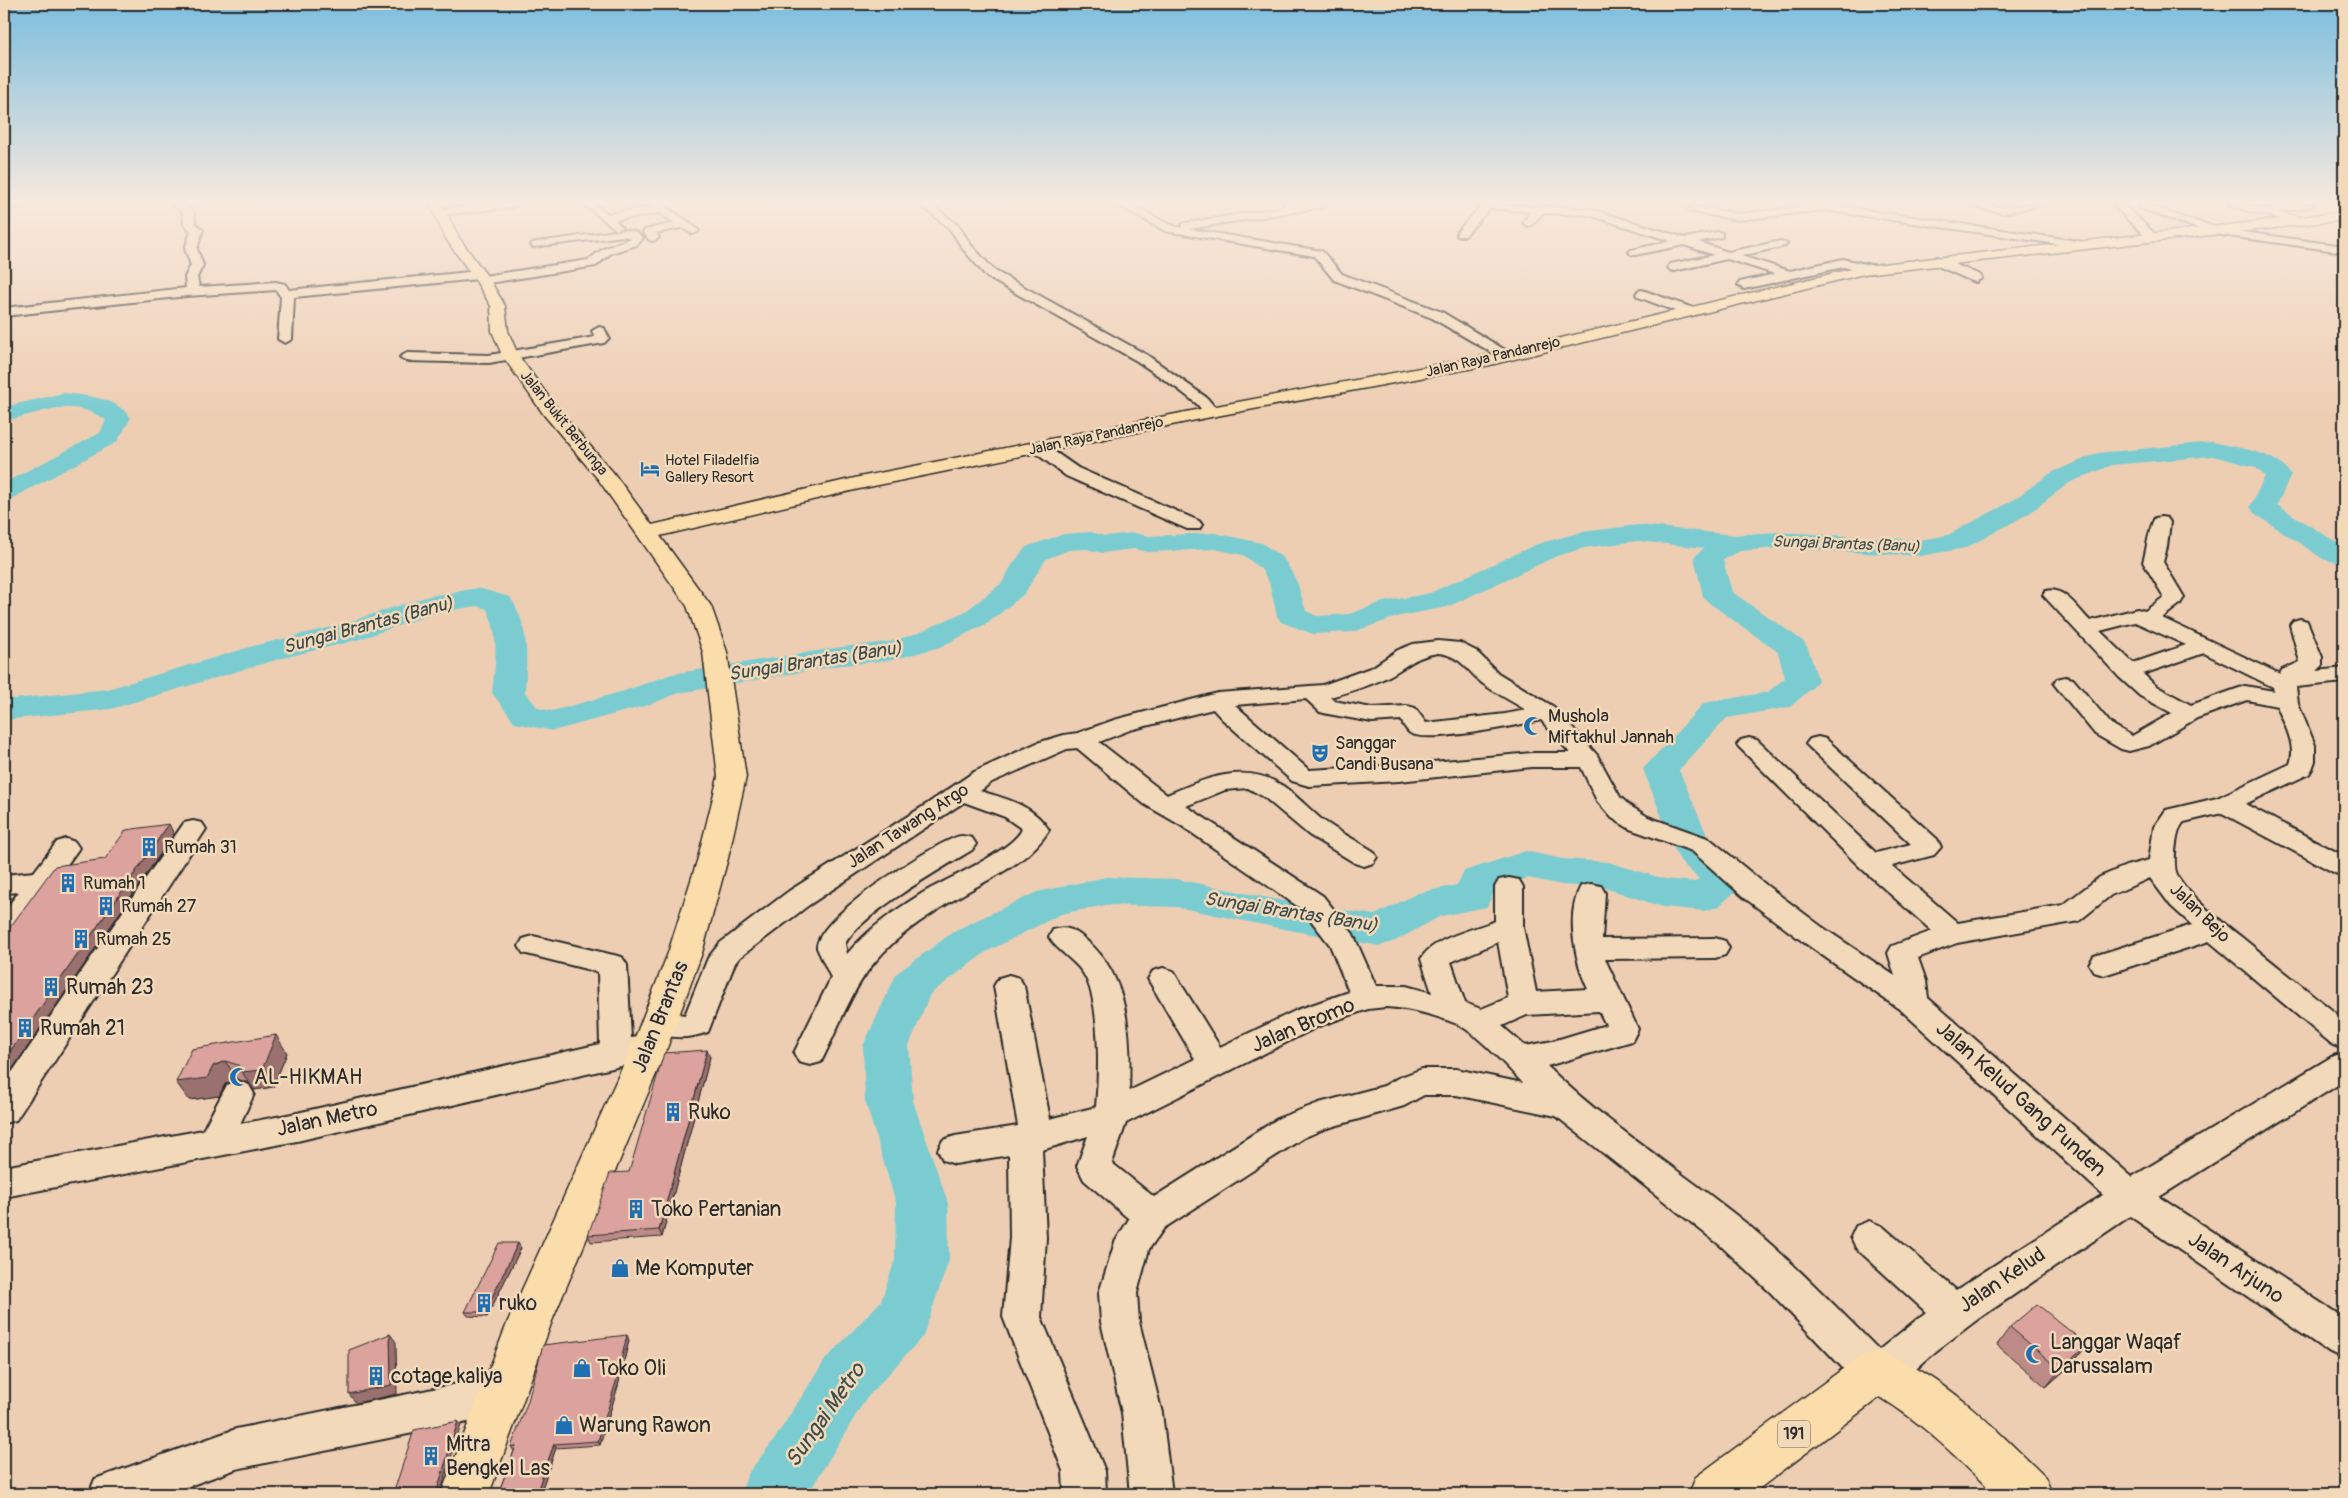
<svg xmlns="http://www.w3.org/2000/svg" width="2348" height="1498" font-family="Pangolin,sans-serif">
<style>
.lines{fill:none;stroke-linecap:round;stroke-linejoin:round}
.river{fill:#7accd1;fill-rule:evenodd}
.minor-casing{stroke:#2b2b2b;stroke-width:4}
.major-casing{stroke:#2b2b2b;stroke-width:3}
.minor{fill:#f2d9b9;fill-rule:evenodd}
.major{fill:#fbddab;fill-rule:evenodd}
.wall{fill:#bd8b87;stroke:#2b2b2b}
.shaded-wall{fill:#9a716e;stroke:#2b2b2b}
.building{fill:#dca29d;stroke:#2b2b2b}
.labels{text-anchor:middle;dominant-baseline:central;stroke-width:5;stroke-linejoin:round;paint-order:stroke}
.far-street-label{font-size:15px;fill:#2b2b2b;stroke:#f2d9b9}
.far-poi-label{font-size:15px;fill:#2b2b2b;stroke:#f2d9b9;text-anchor:start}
.far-water-label{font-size:16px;font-style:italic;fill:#3b4b4c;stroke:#f2d9b9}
.shield{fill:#f2d9b9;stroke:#675f56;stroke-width:1}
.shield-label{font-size:16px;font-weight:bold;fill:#2b2b2b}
.poi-label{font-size:18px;fill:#2b2b2b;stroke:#f2d9b9;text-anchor:start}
.street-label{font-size:18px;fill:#2b2b2b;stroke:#f2d9b9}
.water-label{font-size:19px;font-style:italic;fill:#3b4b4c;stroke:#f2d9b9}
.near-poi-label{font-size:21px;fill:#2b2b2b;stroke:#f2d9b9;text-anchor:start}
.near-street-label{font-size:21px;fill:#2b2b2b;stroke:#f2d9b9}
.near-water-label{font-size:22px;font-style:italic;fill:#3b4b4c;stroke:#f2d9b9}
</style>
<rect width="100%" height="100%" fill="#eeceb3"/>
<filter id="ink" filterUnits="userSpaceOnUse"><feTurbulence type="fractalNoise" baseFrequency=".02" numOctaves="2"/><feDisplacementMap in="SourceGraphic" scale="10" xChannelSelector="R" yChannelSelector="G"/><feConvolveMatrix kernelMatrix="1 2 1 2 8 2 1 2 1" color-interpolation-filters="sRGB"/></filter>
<g filter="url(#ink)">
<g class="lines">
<g class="river">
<path d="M 64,393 C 87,396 116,397 131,418 L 117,442 L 13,498 L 4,501 L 4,483 L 100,433 L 106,420 C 70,396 43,413 4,421 L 4,407 Z"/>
<path d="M 2213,442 C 2240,449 2274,450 2291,475 L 2277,505 L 2344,547 L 2344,564 L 2323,559 L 2254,513 L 2250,507 L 2265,476 L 2255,467 L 2213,456 L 2112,465 L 2069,483 L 2028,514 L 1966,548 L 1920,556 L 1777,548 L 1740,551 L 1723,560 L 1732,592 L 1803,641 L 1808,648 L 1818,680 L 1813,687 L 1790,707 L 1727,718 L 1679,770 L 1712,847 L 1737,870 L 1743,880 L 1737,890 L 1718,907 L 1704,911 L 1663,907 L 1605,888 L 1562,885 L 1528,878 L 1495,889 L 1487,907 L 1441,916 L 1395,941 L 1380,946 L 1283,929 L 1177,907 L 1106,905 L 1061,914 L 986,952 L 930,994 L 909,1046 L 913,1101 L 948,1203 L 949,1260 L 923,1336 L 865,1400 L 808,1494 L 740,1494 L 749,1472 L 774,1440 L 825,1360 L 881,1301 L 895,1260 L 896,1203 L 865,1101 L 863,1046 L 897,973 L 956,930 L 1037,892 L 1106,877 L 1177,879 L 1283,901 L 1375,915 L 1418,893 L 1457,885 L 1464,871 L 1526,851 L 1562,859 L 1608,862 L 1665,879 L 1695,882 L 1699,879 L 1681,862 L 1676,853 L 1643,769 L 1704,703 L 1768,692 L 1785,678 L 1778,652 L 1708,602 L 1703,596 L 1694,557 L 1704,548 L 1638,541 L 1584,548 L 1557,556 L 1447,607 L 1400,616 L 1353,632 L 1313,634 L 1281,622 L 1277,616 L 1269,582 L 1261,569 L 1243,555 L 1215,549 L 1148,552 L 1134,549 L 1102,553 L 1087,549 L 1069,550 L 1046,559 L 1024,594 L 988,623 L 940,647 L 892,660 L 842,665 L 679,693 L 648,705 L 553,731 L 515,723 L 492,693 C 495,665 500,635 487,609 L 477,606 L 435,613 L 357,640 L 279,659 L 111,709 L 4,720 L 4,700 L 108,689 L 257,645 L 336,626 L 429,596 L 478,588 L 510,597 C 530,626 527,658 525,692 L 538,708 L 552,711 L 624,691 L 672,674 L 842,647 L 889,642 L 918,633 L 966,611 L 1002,583 L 1012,565 L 1026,547 L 1064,534 L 1091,532 L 1105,536 L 1134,533 L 1148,536 L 1215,533 L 1262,543 L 1283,558 L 1287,564 L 1297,582 L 1306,611 L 1317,616 L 1349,614 L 1383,602 L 1430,593 L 1537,544 L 1582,532 L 1638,525 L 1734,535 L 1777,532 L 1920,540 L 1948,535 L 2010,502 L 2051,473 L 2098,453 Z"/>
</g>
<g class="minor-casing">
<g id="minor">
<path d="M 4,204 L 23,204 L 18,207 L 4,208 Z"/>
<path d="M 173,204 C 186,203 196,208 195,223 L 203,230 L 197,249 L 203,265 L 197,277 L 199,287 L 276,282 L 285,284 L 289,290 L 479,271 L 483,272 L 484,276 L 588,260 L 603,249 L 631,238 L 624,236 L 533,247 L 531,245 L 533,243 L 537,242 L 624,230 L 636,232 L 643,238 L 637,245 L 611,253 L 596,266 L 483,284 L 479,283 L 478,279 L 294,297 L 292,339 L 285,343 L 278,339 L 281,297 L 276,290 L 187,296 L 4,316 L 4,308 L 186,288 L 185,277 L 191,265 L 185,249 L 191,231 L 184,224 L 183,213 Z"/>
<path d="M 487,204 L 518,204 L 513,207 L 441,215 L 436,212 L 441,209 Z"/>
<path d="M 583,204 L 594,204 L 608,214 L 653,207 L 650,204 L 661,204 L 689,222 L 699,231 L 693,234 L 682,228 L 656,233 L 659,238 L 653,241 L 649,240 L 643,232 L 645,230 L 674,223 L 660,213 L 615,220 L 622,227 L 617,230 Z"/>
<path d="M 920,204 L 931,204 L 958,225 L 971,245 L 995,271 L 1147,355 L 1207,398 L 1219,412 L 1216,415 L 1206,415 L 1197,404 L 1178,389 L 1137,361 L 987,277 L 963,249 L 950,229 Z"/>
<path d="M 1116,204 C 1140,202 1158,224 1182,228 L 1182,224 L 1186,223 L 1285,207 L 1283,204 L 1328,204 L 1323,207 L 1189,229 L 1322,251 L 1342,274 L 1442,312 L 1515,356 L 1508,360 L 1503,359 L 1432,318 L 1334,280 L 1314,256 L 1165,231 Z"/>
<path d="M 1476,204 L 1590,209 L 1685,238 L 1718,232 L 1722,233 L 1722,237 L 1698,242 L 1728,252 L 1781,241 L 1787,244 L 1785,246 L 1741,256 L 1790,271 L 1843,259 L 1875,266 L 1877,269 L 1871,273 L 1843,267 L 1744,289 L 1738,285 L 1740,282 L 1775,274 L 1727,259 L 1674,271 L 1670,270 L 1668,267 L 1670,264 L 1714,255 L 1684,245 L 1635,255 L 1631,254 L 1629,252 L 1631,250 L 1671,241 L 1589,215 L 1542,213 L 1532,225 L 1528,226 L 1523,223 L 1531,212 L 1490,208 L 1465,236 L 1457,236 L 1457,232 L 1480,207 Z"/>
<path d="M 1797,204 L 1822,204 L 2085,242 L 2091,245 L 2085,248 L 1824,210 L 1738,220 L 1693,212 L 1688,209 L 1693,206 L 1738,214 L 1804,207 Z"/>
<path d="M 1971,204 C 1982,203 1992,207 2003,207 C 2015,207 2026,203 2039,204 L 2038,206 L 2003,213 L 1972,206 Z"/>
<path d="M 2112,204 L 2123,204 L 2157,236 L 2159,238 L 2157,240 L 2149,240 Z"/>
<path d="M 2139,204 L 2147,204 L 2187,219 L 2228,230 L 2344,246 L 2344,252 L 2214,234 L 2139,208 Z"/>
<path d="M 2229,204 L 2245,204 L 2267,209 L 2291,204 L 2314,204 L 2309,207 L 2279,212 L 2305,219 L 2306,221 L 2301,224 L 2230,206 Z"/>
<path d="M 1937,257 L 1980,275 L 1982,278 L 1976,282 L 1972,281 L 1933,264 L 1931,261 Z"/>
<path d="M 1642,290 L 1693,308 L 1695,311 L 1688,315 L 1683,314 L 1638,297 L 1636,294 L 1638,291 Z"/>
<path d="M 599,327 L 604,328 L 609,338 L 604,343 L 489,363 L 407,361 L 400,357 L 407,353 L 489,355 L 595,337 L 592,331 Z"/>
<path d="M 1039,443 L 1045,445 L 1078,468 L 1199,521 L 1202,525 L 1199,529 L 1187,529 L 1066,476 L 1033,451 L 1031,448 L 1033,445 Z"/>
<path d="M 2161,517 L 2167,518 L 2170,522 L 2167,547 L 2163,562 L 2184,597 L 2180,604 L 2162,618 L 2280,674 L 2282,670 L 2300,662 L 2290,625 L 2293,621 L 2300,619 L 2307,621 L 2322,657 L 2322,665 L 2316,671 L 2344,668 L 2344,682 L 2296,687 L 2298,704 L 2315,745 L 2315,761 L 2312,769 L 2309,774 L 2245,804 L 2344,856 L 2344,876 L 2335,873 L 2222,813 L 2184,822 C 2175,830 2172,868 2178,877 C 2194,902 2223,922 2245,940 C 2278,967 2311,993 2344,1020 L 2344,1049 L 2333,1045 L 2209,941 L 2104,975 L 2094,972 L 2089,964 L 2094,956 L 2192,925 L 2171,906 L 2150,878 L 2111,895 L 2079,921 L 1957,943 L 1918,958 L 1926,981 L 1928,998 L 2132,1177 L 2333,1056 L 2344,1053 L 2344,1081 L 2159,1197 L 2344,1318 L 2344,1358 L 2330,1353 L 2130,1216 L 1978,1319 L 1936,1351 L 1896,1387 L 1882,1392 L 1875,1392 L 1861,1387 L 1771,1293 L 1721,1246 L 1556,1116 L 1456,1095 L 1424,1095 L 1404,1106 L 1324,1129 L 1303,1138 L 1164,1228 L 1149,1249 L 1137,1293 L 1139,1322 L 1162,1413 L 1172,1494 L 1130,1494 L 1122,1413 L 1101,1322 L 1099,1293 L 1115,1242 L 1129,1219 L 1084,1180 L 1077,1166 L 1088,1136 L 1042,1150 L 1046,1238 L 1041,1317 L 1105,1471 L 1106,1494 L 1064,1494 L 1063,1471 L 1003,1317 L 1010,1238 L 1009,1155 L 955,1164 L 943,1160 L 938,1150 L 943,1140 L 955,1136 L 1018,1126 L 994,986 L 999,978 L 1009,975 L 1019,978 L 1024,986 L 1050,1119 L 1053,1118 L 1096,1107 C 1099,1074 1101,1000 1083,973 C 1074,959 1057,951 1049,937 L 1053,930 C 1068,925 1076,931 1087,941 C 1130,977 1131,1039 1129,1091 L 1195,1059 L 1148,979 L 1153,971 L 1163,968 L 1173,971 L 1220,1047 L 1297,1010 L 1349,992 L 1330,945 L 1303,910 L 1182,826 L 1144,804 L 1077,748 L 1067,749 L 992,782 L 980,791 C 1007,799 1033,805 1049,830 C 1029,862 996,875 965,893 C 940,908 915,923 893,943 C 854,978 844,1017 821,1062 L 810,1065 L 799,1062 L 794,1053 L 831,978 L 817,948 C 816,918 926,849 954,838 C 961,835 965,836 972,838 L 976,844 L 972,850 C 942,868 860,915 845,944 L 847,954 C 868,929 894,911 921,894 C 944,880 1013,851 1022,829 L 1005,817 L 964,802 L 809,905 L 740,957 L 735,963 L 708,1032 C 686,1040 669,1038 647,1031 L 643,1023 L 647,1015 L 658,1011 L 685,1015 L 708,958 L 720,943 L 789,891 L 927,804 L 974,772 L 1037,743 L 1064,735 L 1078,733 L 1114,720 L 1218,693 L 1323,685 L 1373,667 L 1398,650 L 1413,644 L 1438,641 L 1460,643 L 1476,651 L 1498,673 L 1554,707 L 1597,755 L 1620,797 L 1630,806 L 1648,817 L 1710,839 L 1766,885 L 1822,927 L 1895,976 L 1888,953 L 1892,946 L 1932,931 L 1862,869 L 1737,745 L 1741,740 L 1749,738 L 1757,740 L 1876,853 L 1911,844 L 1806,744 L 1810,739 L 1818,737 L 1826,739 L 1937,839 L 1941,847 L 1934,855 L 1892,866 L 1958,923 L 2063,905 L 2100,877 L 2126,866 L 2149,860 L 2154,827 L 2166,810 L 2217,798 L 2290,764 C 2297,745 2284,724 2277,706 L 2247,700 L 2197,718 L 2149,746 L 2129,751 L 2121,749 L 2095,734 L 2054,684 L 2057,679 L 2065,677 L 2073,679 L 2111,724 L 2132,736 L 2172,713 L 2140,696 L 2119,677 L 2043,595 L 2046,591 C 2064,586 2078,609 2090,621 L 2137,609 L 2145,611 L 2164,597 L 2143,562 C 2147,550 2149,526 2155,518 ZM 2135,622 L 2186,645 L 2133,663 L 2100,631 ZM 1438,653 C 1460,655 1467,670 1482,683 C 1495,693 1512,701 1526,710 L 1505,714 L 1426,723 L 1415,708 L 1407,706 L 1372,708 L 1334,701 L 1330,697 C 1349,692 1372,685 1389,676 C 1408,666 1415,656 1438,653 ZM 2204,653 L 2273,687 L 2274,691 L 2245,686 L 2191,705 L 2156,686 L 2143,674 ZM 1306,699 L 1320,712 L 1328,714 L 1372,722 L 1401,720 C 1403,724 1406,730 1410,733 C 1425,744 1520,725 1541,720 L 1570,753 L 1532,753 L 1399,765 L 1309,770 L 1235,705 ZM 1213,709 L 1222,719 L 1292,781 L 1309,786 L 1399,781 L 1532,767 L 1581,767 L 1597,801 L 1612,818 L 1630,829 L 1692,851 L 1746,899 L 1802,941 L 1902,1011 L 2103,1195 L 1956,1290 L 1882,1226 L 1869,1221 L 1856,1226 L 1851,1237 L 1856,1248 L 1926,1312 L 1879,1350 C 1836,1307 1794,1263 1747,1224 C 1681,1170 1608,1126 1547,1066 L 1632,1041 L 1638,1029 L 1605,959 L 1715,958 L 1725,955 L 1729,948 L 1725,941 L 1715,938 L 1602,939 L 1605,893 L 1601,886 L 1591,884 L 1581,886 C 1565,914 1575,962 1588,989 L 1536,992 L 1523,927 L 1523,887 L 1519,880 L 1509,878 L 1499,880 L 1495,887 L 1495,921 C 1473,930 1432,938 1421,959 L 1432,993 L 1406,986 L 1376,986 L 1353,934 L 1323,896 L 1186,806 L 1225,790 L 1248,788 L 1264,797 L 1309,835 L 1355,863 L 1364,866 L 1373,863 L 1377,857 L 1373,851 C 1356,840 1337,831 1321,819 C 1308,808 1297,796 1283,786 C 1245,761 1204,779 1167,795 L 1099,742 L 1130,730 ZM 1498,942 L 1508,998 L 1481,1009 L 1465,1003 L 1451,962 ZM 1386,1007 C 1410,1008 1435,1015 1457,1024 C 1477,1033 1507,1067 1523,1083 L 1456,1069 L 1422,1069 L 1398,1078 L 1384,1086 L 1319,1103 L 1279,1118 L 1154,1197 L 1112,1163 L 1126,1123 L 1319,1026 L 1368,1009 ZM 1599,1011 L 1606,1025 L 1553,1041 L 1525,1046 L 1502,1026 L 1527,1015 Z"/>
<path d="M 193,821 L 202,823 L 206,829 L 16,1120 L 4,1123 L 4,1084 L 184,823 Z"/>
<path d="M 66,839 L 75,842 L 79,848 L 14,938 L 4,941 L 4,911 L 19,892 L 4,893 L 4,875 L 34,872 L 57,842 Z"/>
<path d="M 533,936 L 622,957 L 627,965 L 631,1038 L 649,1036 L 660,1039 L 665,1048 L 660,1057 L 297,1141 L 4,1197 L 4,1167 L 203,1130 L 227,1085 L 238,1081 L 249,1085 L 254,1094 L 240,1124 L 297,1113 L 600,1044 L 598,972 L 523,953 L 519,946 L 523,939 Z"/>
<path d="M 502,1375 L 516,1381 L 522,1395 L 516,1409 L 502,1415 L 236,1469 L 167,1494 L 89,1494 L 95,1479 L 236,1429 Z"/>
</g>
</g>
<g class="major-casing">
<g id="major">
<path d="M 430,204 L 442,204 L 459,238 L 490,280 L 505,306 L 508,331 L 518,355 L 556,407 L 612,471 L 652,525 L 859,477 L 1211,407 L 1490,355 L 1864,266 L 2344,212 L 2344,220 L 1864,274 L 1490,365 L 1211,417 L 859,489 L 660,536 L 711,606 L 727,652 L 746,777 L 728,858 L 702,953 L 667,1048 L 552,1321 L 489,1494 L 441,1494 L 508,1321 L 631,1048 L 668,953 L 698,858 L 718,777 L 703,652 L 687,606 L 598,479 L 544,415 L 502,355 L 492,331 L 491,306 L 476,281 L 446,239 Z"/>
<path d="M 1875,1351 C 1943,1371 1995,1429 2045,1477 L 2052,1494 L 1994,1494 C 1959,1459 1923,1423 1880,1397 L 1752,1494 L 1689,1494 L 1696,1477 L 1859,1357 Z"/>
</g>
</g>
<use href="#minor" class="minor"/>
<use href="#major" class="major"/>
</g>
<g class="wall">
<path d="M 192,1049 L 287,1053 L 273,1087 L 254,1090 L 249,1083 L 237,1079 L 225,1084 L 219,1096 L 189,1100 Z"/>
<path d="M 710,1057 L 662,1237 L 591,1242 L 588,1235 L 629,1172 Z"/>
<path d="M 521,1248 L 487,1317 L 468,1316 L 465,1312 Z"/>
<path d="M 2010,1327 L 2087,1345 L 2073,1363 L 2046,1387 L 1997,1345 Z"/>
<path d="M 629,1340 L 618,1386 L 600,1445 L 556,1448 L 540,1494 L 498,1494 L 514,1451 L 511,1447 Z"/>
</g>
<g class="shaded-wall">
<path d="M 169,824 L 174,834 L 4,1081 L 4,1060 Z"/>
<path d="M 276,1035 L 287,1053 L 273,1087 L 254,1090 L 242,1072 Z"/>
<path d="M 707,1050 L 710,1057 L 662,1237 L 659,1230 Z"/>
<path d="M 225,1061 L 237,1079 L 225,1084 L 219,1096 L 189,1100 L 176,1082 Z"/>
<path d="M 518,1243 L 521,1248 L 487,1317 L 485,1312 Z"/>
<path d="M 390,1334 L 396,1342 L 397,1394 L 356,1403 L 349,1394 Z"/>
<path d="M 627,1335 L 629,1340 L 618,1386 L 600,1445 L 598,1441 Z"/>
<path d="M 2087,1345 L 2073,1363 L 2046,1387 L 2060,1370 Z"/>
<path d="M 458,1421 L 461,1425 L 440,1494 L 436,1494 Z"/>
<path d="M 554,1444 L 556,1448 L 540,1494 L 536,1494 Z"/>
</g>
<g class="building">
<path d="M 169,824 L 4,1060 L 4,931 L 8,930 L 55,866 L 105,859 L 126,830 Z"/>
<path d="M 276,1035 L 262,1070 L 242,1072 L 238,1065 L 225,1061 L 213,1066 L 207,1078 L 176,1082 L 192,1049 Z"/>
<path d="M 707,1050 L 659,1230 L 588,1235 L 610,1173 L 629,1172 L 664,1053 Z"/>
<path d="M 499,1243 L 518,1243 L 485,1312 L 465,1312 Z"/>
<path d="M 2037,1304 L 2087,1345 L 2060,1370 L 2010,1327 Z"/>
<path d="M 390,1334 L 391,1385 L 349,1394 L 349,1350 Z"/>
<path d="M 627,1335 L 616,1382 L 598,1441 L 554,1444 L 536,1494 L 498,1494 L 516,1446 L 511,1447 L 528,1401 L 543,1345 Z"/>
<path d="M 458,1421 L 436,1494 L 393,1494 L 414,1430 Z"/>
</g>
</g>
<linearGradient id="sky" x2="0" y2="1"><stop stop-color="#7cbedf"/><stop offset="0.49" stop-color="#f7e9dd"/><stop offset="1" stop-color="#f7e9dd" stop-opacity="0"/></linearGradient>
<rect width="2348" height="413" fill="url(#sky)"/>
<defs>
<g id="hotel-bare" transform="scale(1.5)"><path d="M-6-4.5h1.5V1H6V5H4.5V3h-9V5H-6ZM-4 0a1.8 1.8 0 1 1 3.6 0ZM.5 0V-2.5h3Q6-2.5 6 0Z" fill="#1f6fb2" stroke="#f2d9b9" stroke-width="2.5" paint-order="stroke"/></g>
<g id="mosque-bare" transform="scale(1.5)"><path d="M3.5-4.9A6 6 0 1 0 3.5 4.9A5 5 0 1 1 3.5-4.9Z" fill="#1f6fb2" stroke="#f2d9b9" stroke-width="2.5" paint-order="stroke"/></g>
<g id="theatre-bare" transform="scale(1.5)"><path d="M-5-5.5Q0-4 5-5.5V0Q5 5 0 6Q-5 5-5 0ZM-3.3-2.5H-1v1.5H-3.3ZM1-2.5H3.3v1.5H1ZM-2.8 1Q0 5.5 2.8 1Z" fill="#1f6fb2" stroke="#f2d9b9" stroke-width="2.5" paint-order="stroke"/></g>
<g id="building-bare" transform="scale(1.5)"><path d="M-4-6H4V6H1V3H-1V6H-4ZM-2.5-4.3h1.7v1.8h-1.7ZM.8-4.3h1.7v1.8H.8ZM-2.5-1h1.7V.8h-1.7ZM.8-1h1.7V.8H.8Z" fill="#1f6fb2" stroke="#f2d9b9" stroke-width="2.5" paint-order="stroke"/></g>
<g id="shop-bare" transform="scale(1.5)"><path d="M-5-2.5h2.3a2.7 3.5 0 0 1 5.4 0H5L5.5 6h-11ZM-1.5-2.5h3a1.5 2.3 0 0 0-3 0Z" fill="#1f6fb2" stroke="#f2d9b9" stroke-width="2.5" paint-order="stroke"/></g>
</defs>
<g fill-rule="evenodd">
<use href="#hotel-bare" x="650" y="469"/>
<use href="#mosque-bare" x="1533" y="726"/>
<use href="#theatre-bare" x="1320" y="753"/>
<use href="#building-bare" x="149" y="847"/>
<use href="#building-bare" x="68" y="883"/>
<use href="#building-bare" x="106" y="906"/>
<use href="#building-bare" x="81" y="939"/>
<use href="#building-bare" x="51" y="987"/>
<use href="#building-bare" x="25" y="1028"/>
<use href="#mosque-bare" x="239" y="1077"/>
<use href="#building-bare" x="673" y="1112"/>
<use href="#building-bare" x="636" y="1209"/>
<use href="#shop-bare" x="620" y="1268"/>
<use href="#building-bare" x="484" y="1303"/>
<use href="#mosque-bare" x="2035" y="1354"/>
<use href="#shop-bare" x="582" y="1368"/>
<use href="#building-bare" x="376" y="1376"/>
<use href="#shop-bare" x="564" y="1425"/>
<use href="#building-bare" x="431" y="1456"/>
</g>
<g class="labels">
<g class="far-street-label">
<text transform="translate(1493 357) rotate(-13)">Jalan Raya Pandanrejo</text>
<text transform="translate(564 423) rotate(51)">Jalan Bukit Berbunga</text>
<text transform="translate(1096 436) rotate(-12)">Jalan Raya Pandanrejo</text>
</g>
<g class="far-poi-label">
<text x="665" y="460">Hotel Filadelfia<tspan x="665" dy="17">Gallery Resort</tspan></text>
</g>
<g class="far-water-label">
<text transform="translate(1846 544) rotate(2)">Sungai Brantas (Banu)</text>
</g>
<rect class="shield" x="1778" y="1420.5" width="32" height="27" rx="4"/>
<g class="shield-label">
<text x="1794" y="1434">191</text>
</g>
<g class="poi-label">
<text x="1548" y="716">Mushola<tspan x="1548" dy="21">Miftakhul Jannah</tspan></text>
<text x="1335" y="743">Sanggar<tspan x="1335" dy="21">Candi Busana</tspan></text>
<text x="164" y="847">Rumah 31</text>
<text x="83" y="883">Rumah 1</text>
<text x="121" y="906">Rumah 27</text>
<text x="96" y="939">Rumah 25</text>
</g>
<g class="street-label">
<text transform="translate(908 826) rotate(-33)">Jalan Tawang Argo</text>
<text transform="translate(2200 913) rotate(44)">Jalan Bejo</text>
</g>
<g class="water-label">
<text transform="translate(368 625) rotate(-15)">Sungai Brantas (Banu)</text>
<text transform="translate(815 661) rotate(-9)">Sungai Brantas (Banu)</text>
<text transform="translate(1291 912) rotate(9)">Sungai Brantas (Banu)</text>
</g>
<g class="near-poi-label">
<text x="66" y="987">Rumah 23</text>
<text x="40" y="1028">Rumah 21</text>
<text x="254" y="1077">AL-HIKMAH</text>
<text x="688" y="1112">Ruko</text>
<text x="651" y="1209">Toko Pertanian</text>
<text x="635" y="1268">Me Komputer</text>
<text x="499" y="1303">ruko</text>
<text x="2050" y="1342">Langgar Waqaf<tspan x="2050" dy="24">Darussalam</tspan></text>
<text x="597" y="1368">Toko Oli</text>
<text x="391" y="1376">cotage kaliya</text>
<text x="579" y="1425">Warung Rawon</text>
<text x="446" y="1444">Mitra<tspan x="446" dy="24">Bengkel Las</tspan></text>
</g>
<g class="near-street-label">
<text transform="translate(660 1017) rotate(-68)">Jalan Brantas</text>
<text transform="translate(1303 1025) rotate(-23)">Jalan Bromo</text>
<text transform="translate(2021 1099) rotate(42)">Jalan Kelud Gang Punden</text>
<text transform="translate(327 1119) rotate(-12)">Jalan Metro</text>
<text transform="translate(2236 1268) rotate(34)">Jalan Arjuno</text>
<text transform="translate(2002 1280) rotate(-34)">Jalan Kelud</text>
</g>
<g class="near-water-label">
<text transform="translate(825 1415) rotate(-55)">Sungai Metro</text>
</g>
</g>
<rect width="2348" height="1498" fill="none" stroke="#f2d9b9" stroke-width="20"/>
<rect x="10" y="10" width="2328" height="1478" fill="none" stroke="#2b2b2b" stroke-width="2" filter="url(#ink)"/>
</svg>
